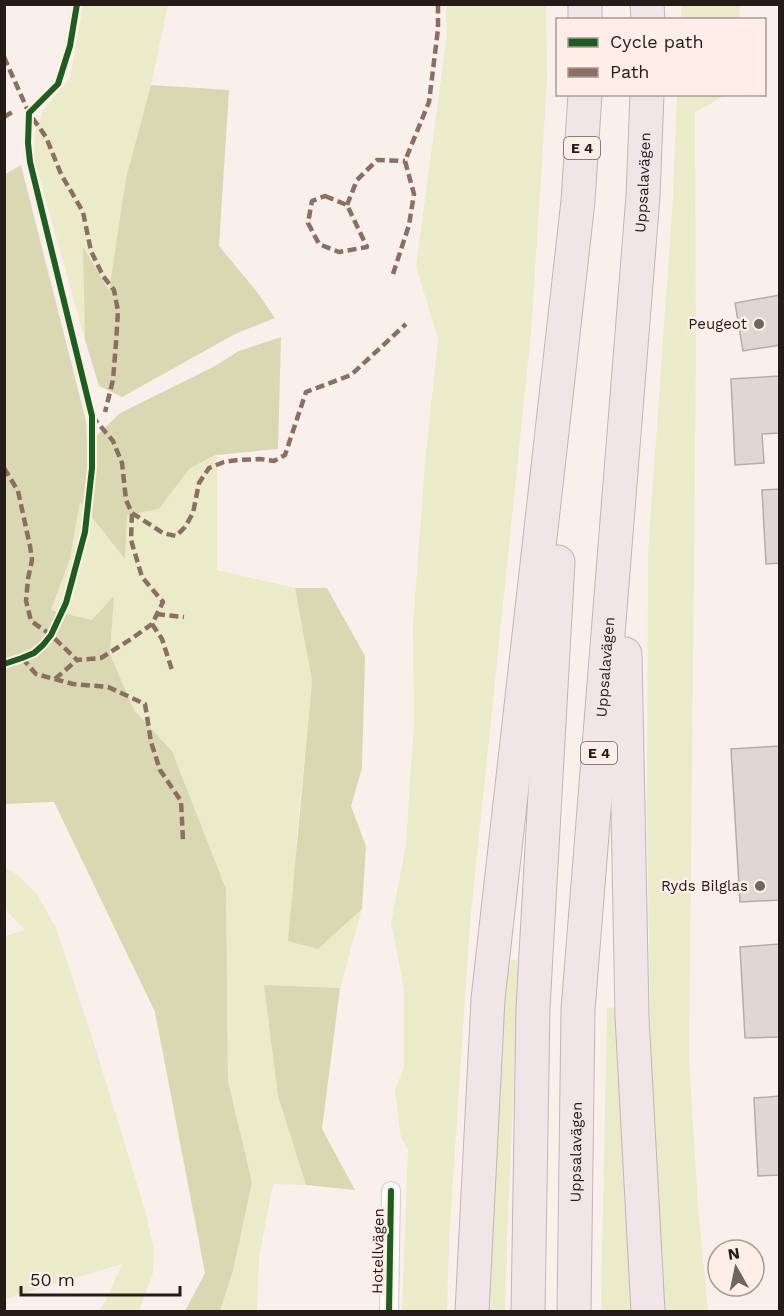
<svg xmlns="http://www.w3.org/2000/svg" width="784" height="1316" font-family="'Work Sans',sans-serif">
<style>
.green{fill:#ebeac9}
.forest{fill:#d9d8b2}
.building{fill:#e0d7d3;stroke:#b6ada9;stroke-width:1.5}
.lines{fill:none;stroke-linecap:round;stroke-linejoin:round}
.minor-casing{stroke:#d4ccc8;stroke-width:20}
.motorway-casing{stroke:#c4b5b4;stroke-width:35}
.minor{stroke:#fefdfc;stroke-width:18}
.motorway{stroke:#f0e6e7;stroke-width:33}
.quiet{stroke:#8d6e63;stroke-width:4.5;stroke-dasharray:9 4.5;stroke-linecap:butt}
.cycleway-casing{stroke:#feeee7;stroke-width:10}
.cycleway{stroke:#1b5e20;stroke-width:6}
.poi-dot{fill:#6f6662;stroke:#feeee7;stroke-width:2}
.labels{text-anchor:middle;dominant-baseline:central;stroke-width:5;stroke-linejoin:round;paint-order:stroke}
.shield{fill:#feeee7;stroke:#665b56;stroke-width:1.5}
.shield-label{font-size:14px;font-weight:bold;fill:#251c18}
.street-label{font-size:15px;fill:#251c18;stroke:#feeee7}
.poi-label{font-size:15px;fill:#251c18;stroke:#feeee7;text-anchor:end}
</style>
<rect width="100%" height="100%" fill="#f9f0ec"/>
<g class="green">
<path d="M 83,5 L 168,5 L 151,85 L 126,178 L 109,292 L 83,249 L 85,340 L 34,158 L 35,131 L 43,110 L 70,78 Z"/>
<path d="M 446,5 L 546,5 L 547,81 L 531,333 L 470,923 L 449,1241 L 447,1311 L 402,1312 L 408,1149 L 401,1138 L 395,1090 L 404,1067 L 404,989 L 391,923 L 406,845 L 414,724 L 413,626 L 425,465 L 438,339 L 416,266 L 447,34 Z"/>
<path d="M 681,5 L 740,5 L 739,19 L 681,19 Z"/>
<path d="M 677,95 L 726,95 L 695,112 L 696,355 L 689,1060 L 698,1207 L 708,1311 L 663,1311 L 652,1129 L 647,815 L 648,553 L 673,199 Z"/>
<path d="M 217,455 L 217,570 L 295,588 L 312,681 L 296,844 L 318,949 L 362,909 L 340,988 L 265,985 L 278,1096 L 306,1185 L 273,1184 L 259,1258 L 257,1311 L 220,1311 L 233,1270 L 252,1182 L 228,1081 L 226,889 L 172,751 L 134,710 L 110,654 L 114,597 L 92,620 L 51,610 L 70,559 L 80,501 L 125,558 L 127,515 L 159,509 L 190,468 Z"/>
<path d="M 5,868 L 15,873 L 36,893 L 56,928 L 97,1053 L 145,1210 L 154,1249 L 153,1273 L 139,1311 L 99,1311 L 108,1296 L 122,1264 L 5,1299 L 5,936 L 25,930 L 5,909 Z"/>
<path d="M 519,959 L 507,1240 L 505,1311 L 484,1312 L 507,961 Z"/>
<path d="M 616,1007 L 632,1311 L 601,1312 L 607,1008 Z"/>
</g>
<g class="forest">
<path d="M 151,85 L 229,90 L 219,246 L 257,292 L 275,318 L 235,334 L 122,397 L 99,386 L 85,340 L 83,247 L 109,291 L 126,178 Z"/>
<path d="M 21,165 L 86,421 L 87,445 L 120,413 L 213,367 L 239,351 L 281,337 L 278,449 L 216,455 L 190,468 L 159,509 L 127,515 L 125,559 L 80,502 L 70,559 L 51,610 L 92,620 L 114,596 L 110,654 L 134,710 L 172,751 L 226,889 L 228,1081 L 252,1182 L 233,1271 L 220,1311 L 185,1311 L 205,1273 L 155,1012 L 54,802 L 5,804 L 4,531 L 6,529 L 4,525 L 4,175 Z"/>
<path d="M 295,588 L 327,588 L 365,656 L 362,768 L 351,806 L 366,846 L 362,909 L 318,949 L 288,941 L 312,681 Z"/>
<path d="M 264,985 L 340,988 L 322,1129 L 355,1190 L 306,1185 L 278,1096 Z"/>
</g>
<g class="building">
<path d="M 780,295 L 780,345 L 743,351 L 735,303 Z"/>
<path d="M 780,376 L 780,433 L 762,434 L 764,463 L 735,465 L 731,379 Z"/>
<path d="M 780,489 L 780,563 L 766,564 L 762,490 Z"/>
<path d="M 780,746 L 780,900 L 740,902 L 731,749 Z"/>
<path d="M 780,944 L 780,1037 L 745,1038 L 740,947 Z"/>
<path d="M 780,1096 L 780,1175 L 758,1176 L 754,1098 Z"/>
</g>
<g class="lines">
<g class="minor-casing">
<path id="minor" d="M 389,1312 L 391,1191"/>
</g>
<g class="motorway-casing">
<g id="motorway">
<path d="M 585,4 L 585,20"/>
<path d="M 647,4 L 648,20"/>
<path d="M 625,654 L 632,1016 L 648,1312"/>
<path d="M 472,1312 L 488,999 L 578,201 L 585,94"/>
<path d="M 528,1312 L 533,1008 L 558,562"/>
<path id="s1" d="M 574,1312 L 578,1010 L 643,196 L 647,94"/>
</g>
</g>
<use href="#minor" class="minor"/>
<use href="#motorway" class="motorway"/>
<g class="quiet">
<path d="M 4,57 L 29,113 L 46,137 L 61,174 L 83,212 L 91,251 L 103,276 L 114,290 L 118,311 L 116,343 L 113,380 L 105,412"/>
<path d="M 4,117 L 14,111"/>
<path d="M 325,196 L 347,205 L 367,247 L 339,252 L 319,244 L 308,223 L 312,201 Z"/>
<path d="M 347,205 L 357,180 L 377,160 L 405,161"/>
<path d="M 393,274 L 409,225 L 414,194 L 405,161 L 429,102 L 438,29 L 438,4"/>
<path d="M 92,416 L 113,441 L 122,463 L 126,500 L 132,513 L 163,533 L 176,536 L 185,527 L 193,513 L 199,483 L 209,468 L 224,462 L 238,460 L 260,459 L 274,461 L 285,455 L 306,392 L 351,375 L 406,324"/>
<path d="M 4,468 L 18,491 L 30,546 L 32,560 L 28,579 L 26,601 L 31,621 L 51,635 L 77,660 L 101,658 L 131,639 L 152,624 L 163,602 L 142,577 L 131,540 L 132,513"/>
<path d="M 156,614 L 184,617"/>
<path d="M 152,624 L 162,639 L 172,670"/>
<path d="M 22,658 L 36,674 L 73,684 L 108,687 L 145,704 L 151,742 L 160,770 L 181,801 L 183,840"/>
<path d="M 55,679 L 77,660"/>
</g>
<g class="cycleway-casing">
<g id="cycleway">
<path d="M 4,664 L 22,658 L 34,653 L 43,645 L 51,635 L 66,603 L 85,532 L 92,468 L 92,416 L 30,162 L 28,143 L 29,113 L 58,84 L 70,46 L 77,4"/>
<path d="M 389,1312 L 391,1191"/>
</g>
</g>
<use href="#cycleway" class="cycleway"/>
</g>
<g class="poi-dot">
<circle cx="759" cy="324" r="6"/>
<circle cx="760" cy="886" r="6"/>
</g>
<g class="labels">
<g class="shield">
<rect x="564" y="137" width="36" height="22" rx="4.5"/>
<rect x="581" y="742" width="36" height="22" rx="4.5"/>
</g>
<g class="shield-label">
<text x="582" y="148">E 4</text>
<text x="599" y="753">E 4</text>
</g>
<g class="street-label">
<text stroke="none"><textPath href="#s1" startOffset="1132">Uppsalavägen</textPath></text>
<text stroke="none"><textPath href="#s1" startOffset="646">Uppsalavägen</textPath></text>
<text stroke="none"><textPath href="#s1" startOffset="160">Uppsalavägen</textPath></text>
<text transform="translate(378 1251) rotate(-89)">Hotellvägen</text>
</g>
<g class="poi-label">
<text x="747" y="324">Peugeot</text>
<text x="748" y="886">Ryds Bilglas</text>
</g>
</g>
<rect width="784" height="1316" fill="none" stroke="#251c18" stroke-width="12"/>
<rect x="556" y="18" width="210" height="78" fill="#feeee7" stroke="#a79a94" stroke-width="1.5"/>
<rect x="568" y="38" width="30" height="9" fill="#1b5e20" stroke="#a79a94" stroke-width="1.5"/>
<text x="610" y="48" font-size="18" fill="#251c18">Cycle path</text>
<rect x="568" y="68" width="30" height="9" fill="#8d6e63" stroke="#a79a94" stroke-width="1.5"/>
<text x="610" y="78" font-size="18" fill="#251c18">Path</text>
<g transform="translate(736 1268) rotate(351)"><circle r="28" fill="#feeee7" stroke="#a79a94" stroke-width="1.5"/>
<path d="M0-4.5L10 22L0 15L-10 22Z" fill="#6f6662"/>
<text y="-9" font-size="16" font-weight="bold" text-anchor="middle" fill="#251c18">N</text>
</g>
<path d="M21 1286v9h159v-9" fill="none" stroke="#251c18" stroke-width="3"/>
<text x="30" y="1286" font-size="18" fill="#251c18" stroke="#feeee7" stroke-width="4.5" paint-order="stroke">50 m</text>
</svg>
